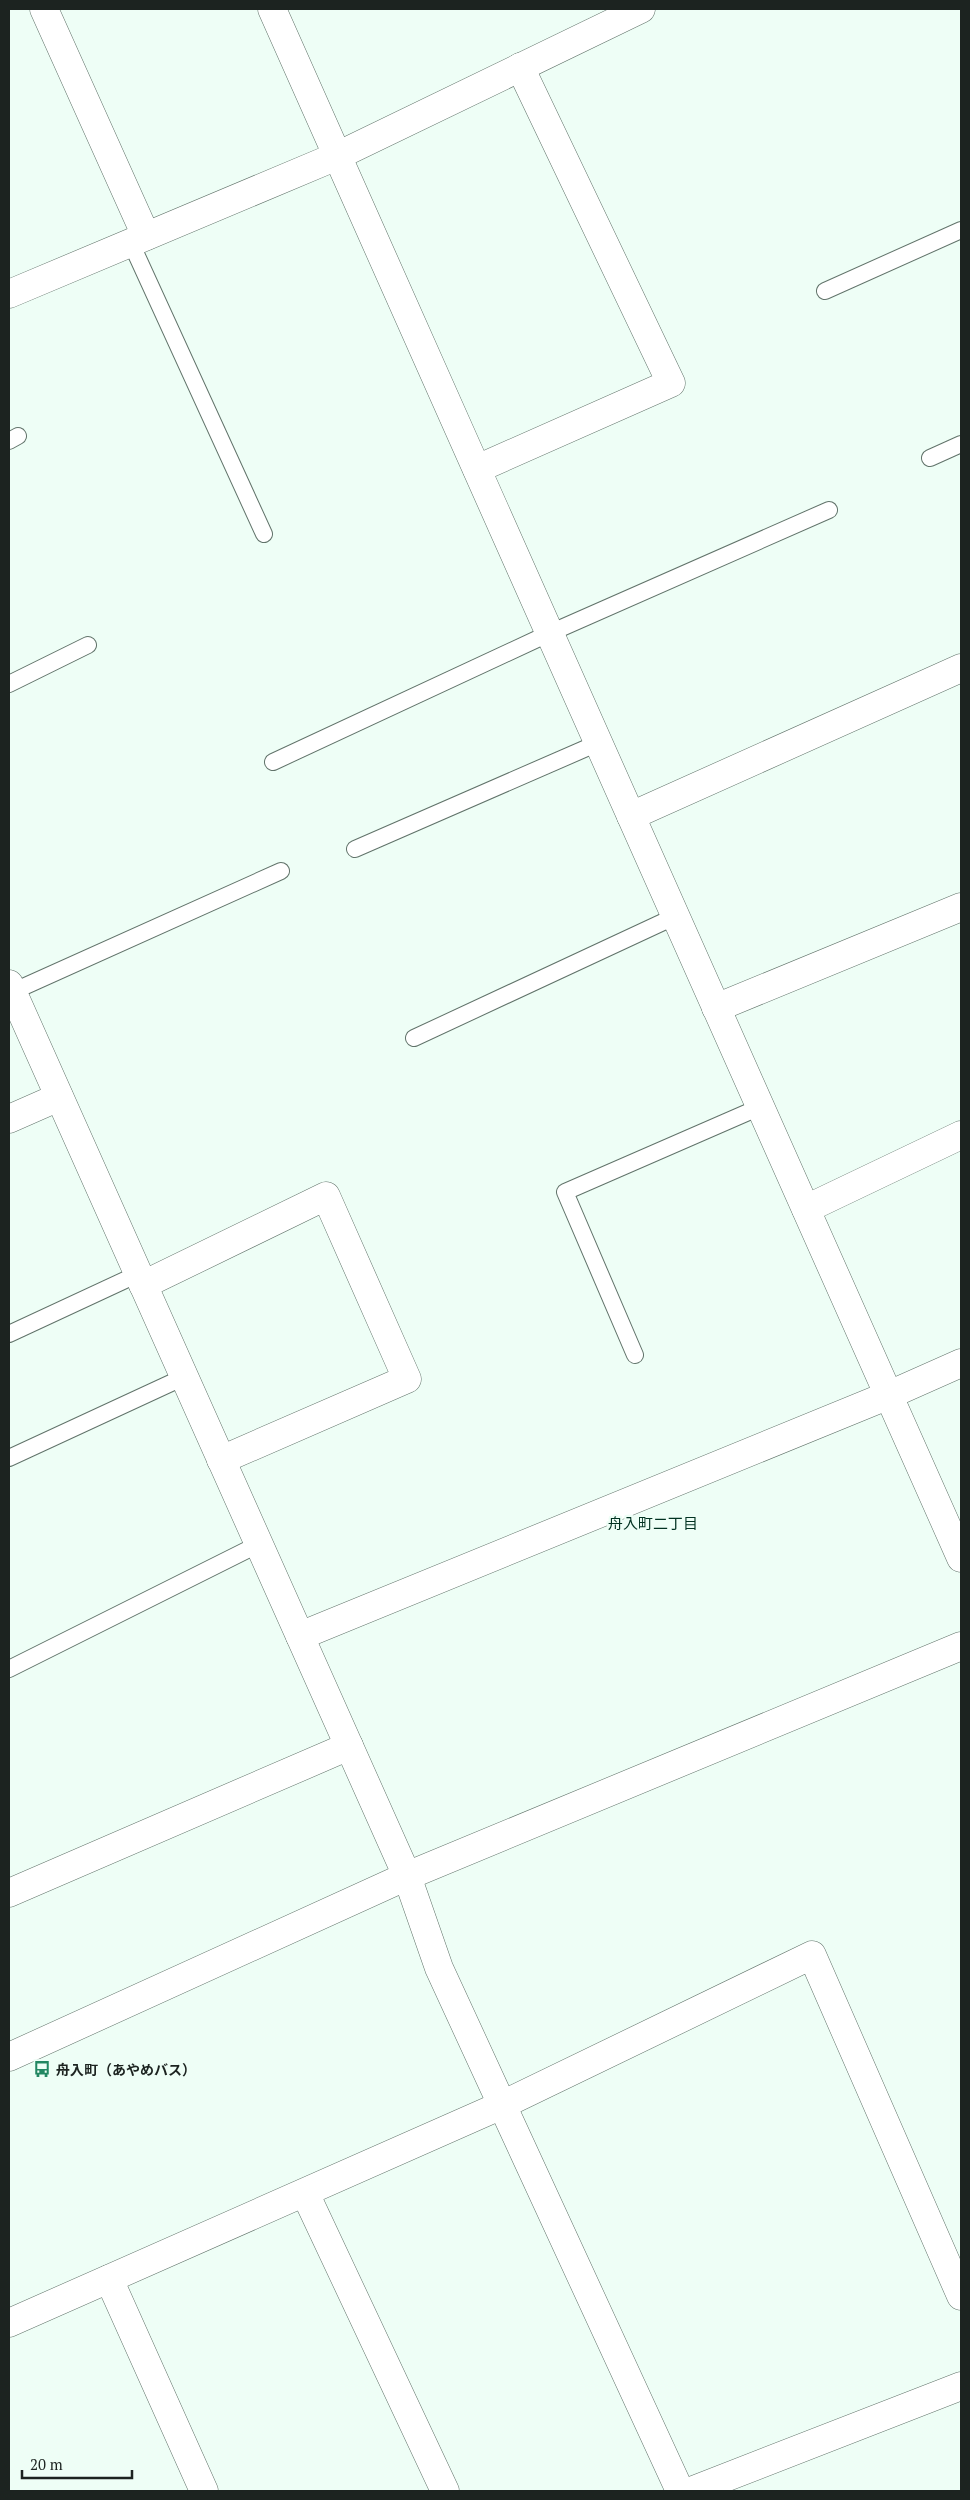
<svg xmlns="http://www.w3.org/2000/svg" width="970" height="2500" font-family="'PT Serif','Noto Sans JP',serif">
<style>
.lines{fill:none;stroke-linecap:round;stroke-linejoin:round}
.service-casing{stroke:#61736a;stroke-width:18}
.minor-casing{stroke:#61736a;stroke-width:29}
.tertiary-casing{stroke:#61736a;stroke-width:29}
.service{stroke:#fff;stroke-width:16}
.minor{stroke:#fff;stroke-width:28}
.tertiary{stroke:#fff;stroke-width:28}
.labels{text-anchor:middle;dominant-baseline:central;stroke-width:4.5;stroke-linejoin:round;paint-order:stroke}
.poi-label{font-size:14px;font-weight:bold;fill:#1c2320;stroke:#eefef6;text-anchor:start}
.neighbourhood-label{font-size:15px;fill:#013221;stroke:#eefef6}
</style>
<rect width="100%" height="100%" fill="#eefef6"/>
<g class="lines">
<g class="service-casing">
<g id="service">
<path d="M 131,243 L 264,534"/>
<path d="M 825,291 L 961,230"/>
<path d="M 9,441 L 18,436"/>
<path d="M 930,458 L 961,444"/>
<path d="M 9,684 L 88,645"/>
<path d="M 273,762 L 550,633 L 829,510"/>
<path d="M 355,849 L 598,743"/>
<path d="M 12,992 L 281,871"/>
<path d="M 414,1038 L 676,916"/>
<path d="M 9,1334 L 138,1274"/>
<path d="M 635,1355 L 565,1192 L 760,1107"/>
<path d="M 9,1458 L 184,1377"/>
<path d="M 9,1669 L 259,1544"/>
</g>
</g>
<g class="minor-casing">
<g id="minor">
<path d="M 44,9 L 146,236"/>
<path d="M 272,9 L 961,1558"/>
<path d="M 9,294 L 337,156 L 641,9"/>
<path d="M 477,469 L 671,383 L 520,67"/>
<path d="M 631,816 L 961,668"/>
<path d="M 9,984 L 407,1876 L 439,1968 L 680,2491"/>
<path d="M 716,1008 L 961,907"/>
<path d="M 9,1119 L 59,1097"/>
<path d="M 806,1209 L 961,1135"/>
<path d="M 143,1285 L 326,1196 L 407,1379 L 221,1460"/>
<path d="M 300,1636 L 889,1395 L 961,1363"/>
<path d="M 9,1893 L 349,1746"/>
<path d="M 305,2193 L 445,2491"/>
<path d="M 109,2279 L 204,2491"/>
<path d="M 9,2323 L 502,2105 L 812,1955 L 961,2296"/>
<path d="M 691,2491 L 961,2386"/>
</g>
</g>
<g class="tertiary-casing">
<path id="tertiary" d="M 9,2057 L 407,1876 L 961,1646"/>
</g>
<use href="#service" class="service"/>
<use href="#minor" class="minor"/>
<use href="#tertiary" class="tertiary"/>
</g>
<defs>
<g id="bus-bare" transform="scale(1.35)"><path d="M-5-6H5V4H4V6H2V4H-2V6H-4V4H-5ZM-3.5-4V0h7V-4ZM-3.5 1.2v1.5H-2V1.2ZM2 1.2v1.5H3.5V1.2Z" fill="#228762" stroke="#eefef6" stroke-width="2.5" paint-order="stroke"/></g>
</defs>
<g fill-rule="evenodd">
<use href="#bus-bare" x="42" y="2069"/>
</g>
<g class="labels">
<g class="poi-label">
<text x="56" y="2069">舟入町（あやめバス）</text>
</g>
<g class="neighbourhood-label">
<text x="653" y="1523">舟入町二丁目</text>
</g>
</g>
<rect width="970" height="2500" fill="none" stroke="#1c2320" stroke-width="20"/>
<path d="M22 2470v8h110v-8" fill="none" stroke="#1c2320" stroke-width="2.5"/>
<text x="30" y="2470" font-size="15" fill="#1c2320" stroke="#eefef6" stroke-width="4" paint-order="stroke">20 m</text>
</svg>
